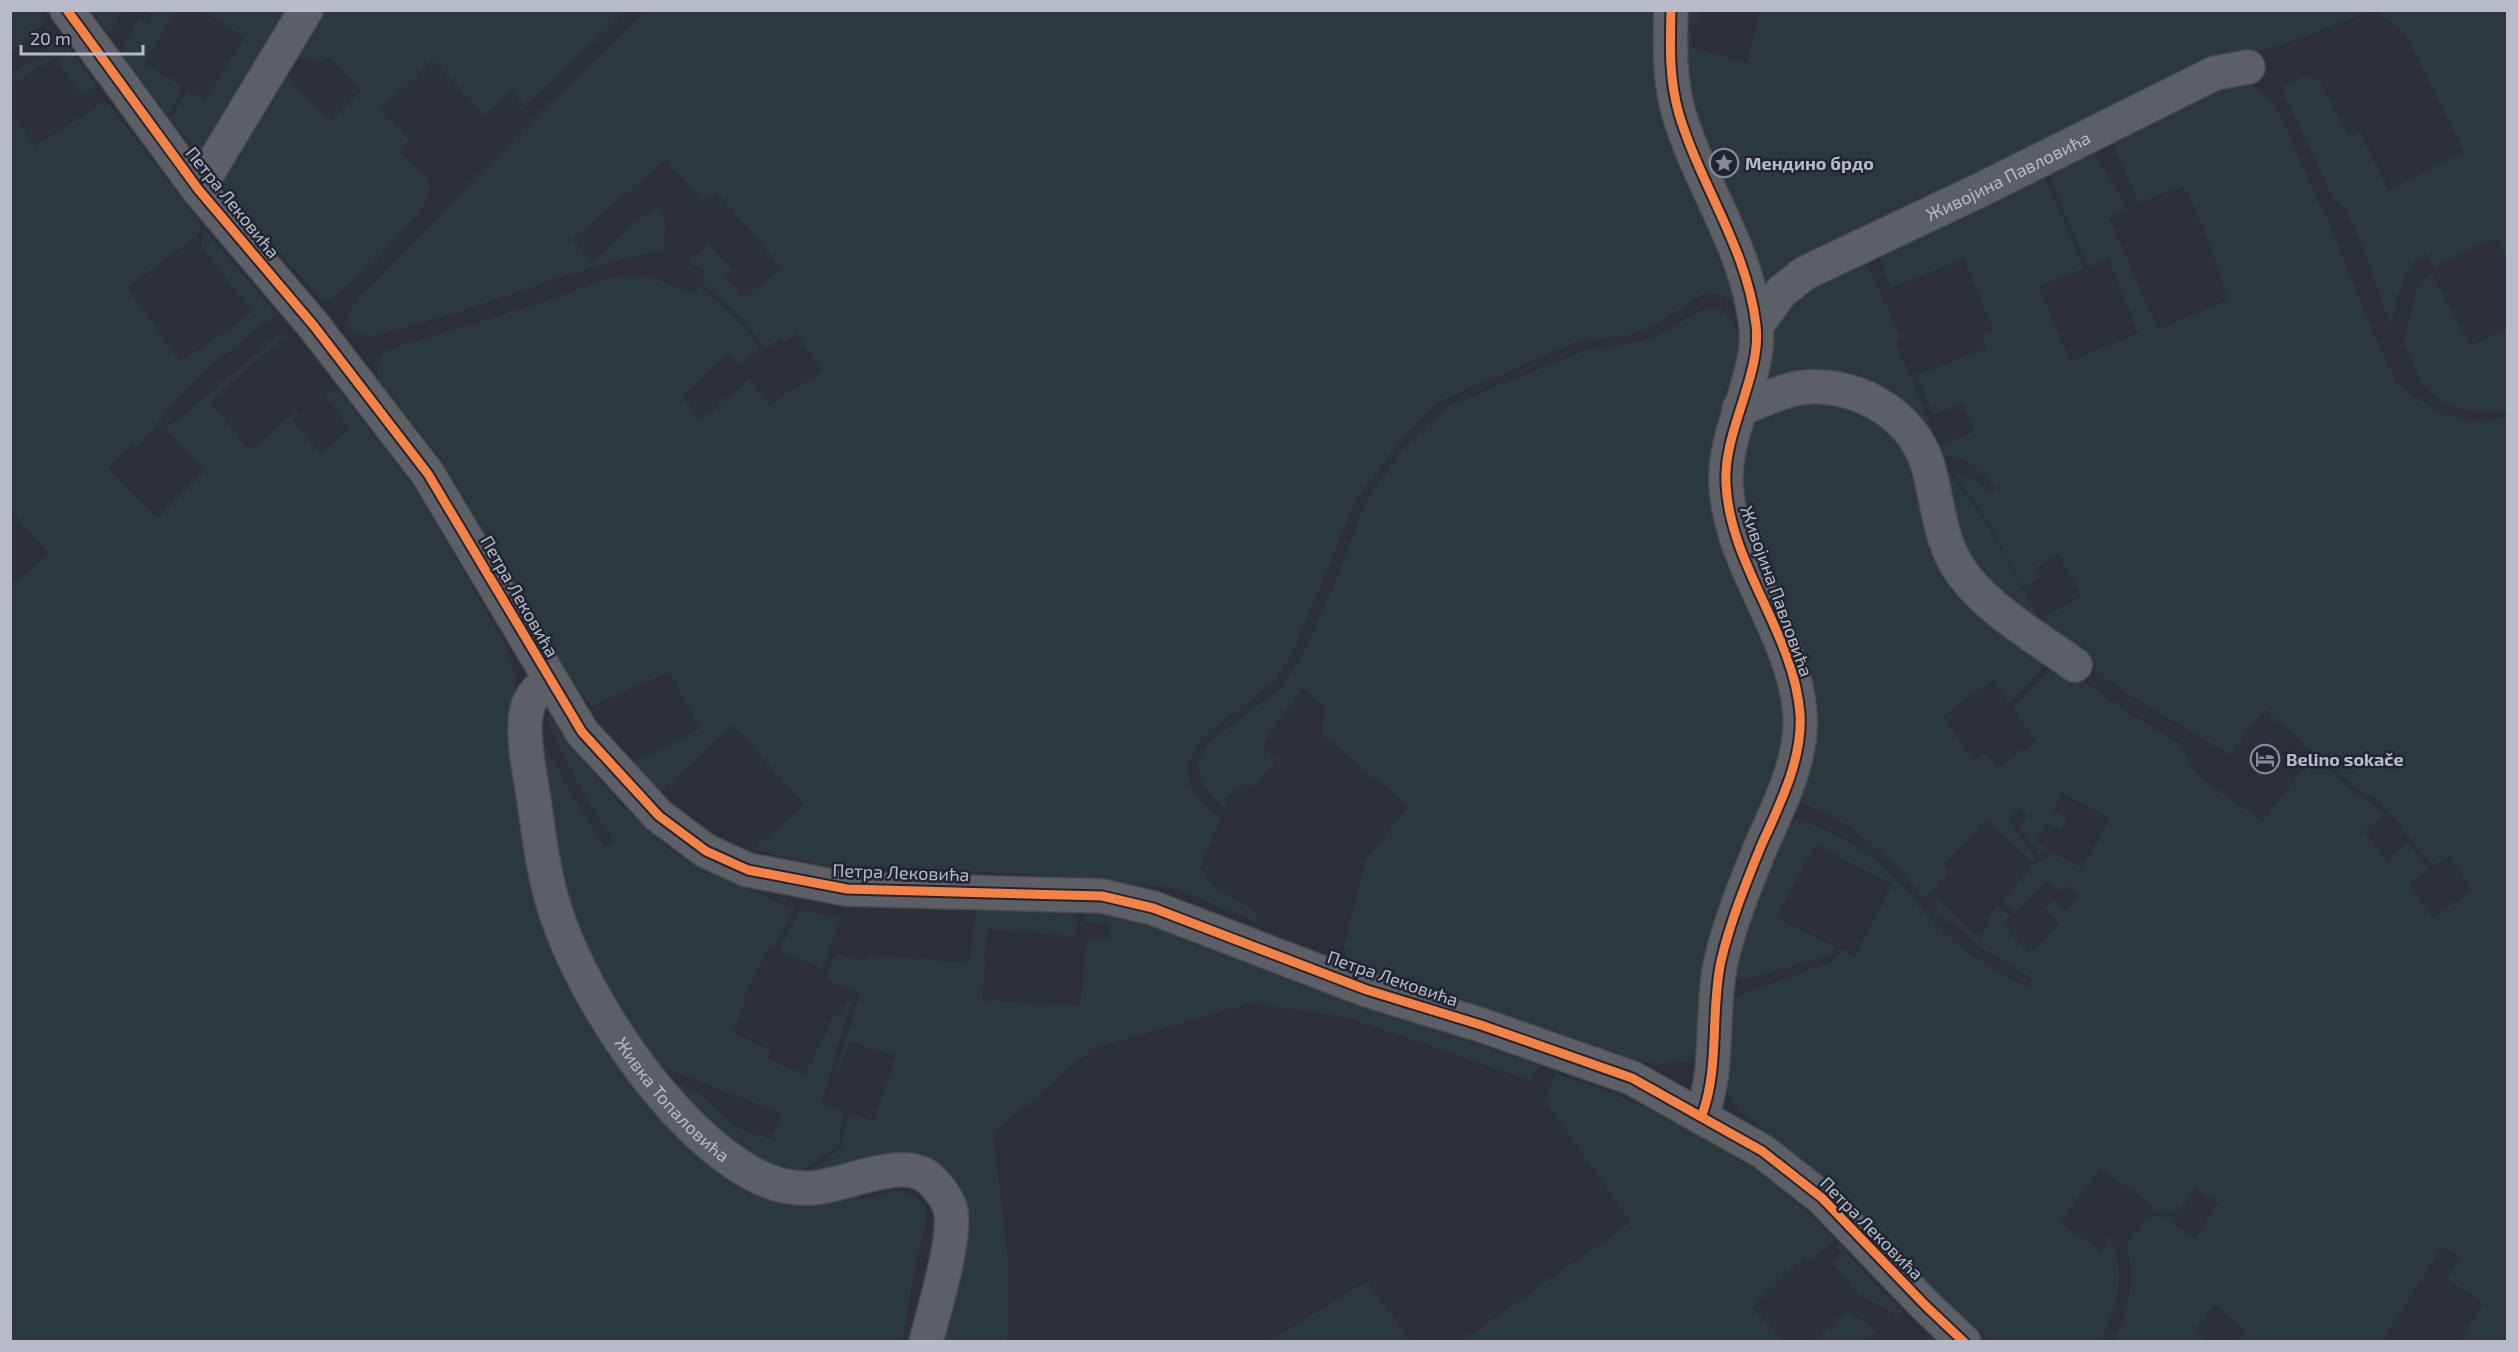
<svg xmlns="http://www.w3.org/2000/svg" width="2518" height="1352" font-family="'Exo 2',sans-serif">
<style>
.green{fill:#2b393d}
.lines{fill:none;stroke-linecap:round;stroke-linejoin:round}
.minor-casing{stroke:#4a4c52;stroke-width:36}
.tertiary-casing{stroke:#4a4c52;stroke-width:36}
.minor{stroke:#5d5f66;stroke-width:33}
.tertiary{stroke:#5d5f66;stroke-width:33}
.cycleway-casing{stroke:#212532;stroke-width:13}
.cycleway{stroke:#f48246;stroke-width:9}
.labels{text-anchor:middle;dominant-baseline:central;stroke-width:5;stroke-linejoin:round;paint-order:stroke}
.poi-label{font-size:18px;font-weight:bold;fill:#b8bbc7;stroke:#212532;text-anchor:start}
.street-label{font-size:18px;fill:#b8bbc7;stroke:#212532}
</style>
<rect width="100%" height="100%" fill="#2c2f38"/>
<g class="green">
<path d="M 11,10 L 40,11 L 47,20 L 11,54 Z"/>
<path d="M 647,10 L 1662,11 L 1704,195 L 1741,312 L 1723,295 L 1705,293 L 1649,329 L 1628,335 L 1576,342 L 1440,401 L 1398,444 L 1357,498 L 1292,654 L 1272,684 L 1202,737 L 1187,764 L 1191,789 L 1220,819 L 1200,868 L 1214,886 L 1255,911 L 1258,923 L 1177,889 L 1065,876 L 826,865 L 753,850 L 804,804 L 733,726 L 661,791 L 633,763 L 700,729 L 670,671 L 591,707 L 561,665 L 441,459 L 379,380 L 376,365 L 384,354 L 400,346 L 566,295 L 599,281 L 629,275 L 653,278 L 693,293 L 700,287 C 722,306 748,324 760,350 L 739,365 L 728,354 L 682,397 L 702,420 L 750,378 L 769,405 L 822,371 L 797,334 L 783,343 L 780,339 L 765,348 L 743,320 L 701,281 L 705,272 L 687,262 L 709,243 L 732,270 L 725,277 L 744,299 L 781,268 L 717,192 L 703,203 L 666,159 L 572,240 L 592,261 L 657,205 L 665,215 L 664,251 C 578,264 497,304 412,325 C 396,329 375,338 358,335 C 351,333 348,329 345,323 C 349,304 382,275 397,260 C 477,173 561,91 647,10 Z"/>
<path d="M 92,11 L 122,11 L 109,35 Z"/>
<path d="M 143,11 L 176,11 L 144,63 L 183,87 L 167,115 L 121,52 L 138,19 L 149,25 L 153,15 Z"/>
<path d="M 203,11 L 296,11 L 200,157 L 170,119 L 188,90 L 205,100 L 245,37 Z"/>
<path d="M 320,11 L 625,11 L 526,107 L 512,91 L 485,116 L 433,60 L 380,110 L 409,140 L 398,151 L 425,174 L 431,184 C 429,195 425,205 418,214 C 403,233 344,296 323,302 L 227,193 L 222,184 L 223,173 L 284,77 L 290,79 L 331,121 L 361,91 L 329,58 L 322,63 L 300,59 L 296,54 Z"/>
<path d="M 1677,11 L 1700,11 L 1696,25 L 1677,19 Z"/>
<path d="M 1760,11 L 2371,11 L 2295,40 L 2249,54 L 1764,301 L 1691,124 L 1677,25 L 1693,29 L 1690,47 L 1747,63 Z"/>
<path d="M 2378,11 L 2508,11 L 2507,260 L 2496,237 L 2435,267 L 2425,253 C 2402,268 2398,300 2390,325 L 2364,249 L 2347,212 L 2332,195 L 2281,88 L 2303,76 L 2319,80 L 2349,137 L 2360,132 L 2389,190 L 2464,151 L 2404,31 L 2384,19 Z"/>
<path d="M 61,38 L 97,86 L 82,96 L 55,57 L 11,85 L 11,76 Z"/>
<path d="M 2233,79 C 2254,83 2263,90 2276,107 L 2335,237 L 2373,333 L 2396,382 L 2410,394 L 2444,415 L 2475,421 L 2507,417 L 2507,1341 L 2460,1341 L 2484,1303 L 2447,1279 L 2460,1257 L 2442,1247 L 2382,1341 L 2235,1341 L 2245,1330 L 2215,1305 L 2195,1330 L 2204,1338 L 2202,1341 L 2115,1341 C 2129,1305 2136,1283 2127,1244 L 2147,1217 L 2176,1216 L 2172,1223 L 2195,1238 L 2218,1203 L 2196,1189 L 2179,1211 L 2151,1213 L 2154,1207 L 2100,1168 L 2061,1222 L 2100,1251 L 2111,1237 C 2126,1282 2118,1299 2101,1341 L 1990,1341 L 1951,1306 L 1835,1187 L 1743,1114 C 1716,1088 1720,1036 1723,1001 L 1831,962 L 1842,950 L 1855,957 L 1892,884 L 1815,844 L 1777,917 L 1835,947 L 1830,955 L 1749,978 L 1726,980 C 1736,941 1754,850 1780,822 C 1805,811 1867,851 1885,869 C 1909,891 1927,918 1951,939 C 1974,960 2002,973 2028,988 L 2033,979 L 1977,945 L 1931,904 L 1937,899 L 1981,939 L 1992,912 L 1998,906 L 2010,916 L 2003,921 L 2008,926 L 2005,929 L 2030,953 L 2059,923 L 2045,909 L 2054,900 L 2065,910 L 2078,896 L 2065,884 L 2057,890 L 2047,882 L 2015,913 L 2002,900 L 2032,866 L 2053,853 L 2082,868 L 2110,819 L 2063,793 L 2052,810 L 2068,819 L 2061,831 L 2047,823 L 2035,841 L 2050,850 L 2039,856 L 2019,826 L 2028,816 L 2018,808 L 2008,820 L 2036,858 L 2032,862 L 1985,820 L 1944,866 L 1949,872 L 1925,898 C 1893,860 1838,806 1787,801 C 1799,767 1813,731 1807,695 C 1799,643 1763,585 1746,534 C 1740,517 1733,500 1734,482 C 1734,462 1739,438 1752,422 C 1760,411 1774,406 1786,402 C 1825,391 1856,397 1887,423 C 1933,461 1920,504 1943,553 C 1965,600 2012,628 2051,659 L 2010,704 L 1993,680 L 1943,716 L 1974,761 L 1986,753 L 1997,769 L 2036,741 L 2013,708 L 2056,662 L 2121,708 L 2182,745 C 2189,779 2237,802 2263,821 L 2313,757 L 2357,794 L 2386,814 L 2364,831 L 2386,861 L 2408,842 L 2429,870 L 2409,884 L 2433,917 L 2473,890 L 2449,856 L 2432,866 L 2379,800 L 2358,790 L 2265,710 L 2229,754 L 2129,695 L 1974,579 L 1957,556 L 1935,472 L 1948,472 L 1982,516 L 2040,620 L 2083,595 L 2058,554 L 2036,568 L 2041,577 L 2024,588 L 1983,513 L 1953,473 L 1968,476 L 1991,492 L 1995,489 C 1986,476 1977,465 1961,460 C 1952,457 1944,456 1936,450 C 1921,437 1910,420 1896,406 C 1856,367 1806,379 1758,393 C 1756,383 1761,371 1763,361 C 1776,298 1804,279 1860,256 L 1873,276 L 1900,337 L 1895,342 L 1939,445 L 1974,432 L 1963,403 L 1933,414 L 1917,375 L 1987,348 L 1982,335 L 1994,331 L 1964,259 L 1891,288 L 1876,248 L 2041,169 L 2084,268 L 2039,287 L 2070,361 L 2138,333 L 2109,259 L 2087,266 L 2046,167 L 2090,145 L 2127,209 L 2109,218 L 2158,329 L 2228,300 L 2209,242 L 2184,186 L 2139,202 L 2108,134 L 2183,96 Z"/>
<path d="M 106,101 L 200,222 L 197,241 L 194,238 L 127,288 L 181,362 L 252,312 L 201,245 L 204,229 L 276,313 C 248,336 217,359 191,385 C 171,405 156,428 136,447 L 132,444 L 108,468 L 157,518 L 204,471 L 165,430 L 282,332 L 285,336 L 210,402 L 250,450 L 296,411 L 298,415 L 292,421 L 321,453 L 350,428 L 325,397 L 338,389 L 416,490 L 506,645 L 516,679 L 516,707 L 561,950 L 742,1178 L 862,1185 L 856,1200 L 896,1192 L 916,1196 L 926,1210 L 925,1231 L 917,1257 L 902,1341 L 11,1341 L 10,586 L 49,554 L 11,511 L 10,111 L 35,146 Z"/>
<path d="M 2432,274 L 2470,346 L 2507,327 L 2507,410 C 2465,414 2431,410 2414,365 C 2411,359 2407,351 2405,344 C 2404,335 2409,322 2411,313 C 2415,295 2417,284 2432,274 Z"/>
<path d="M 1709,308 L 1721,309 L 1730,318 L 1743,341 L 1717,461 L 1781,677 L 1787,744 L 1703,1061 L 1658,1064 L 1640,1061 L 1363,968 L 1347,956 L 1344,945 L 1366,859 L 1409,806 L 1326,738 L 1321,730 L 1326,709 L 1303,688 L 1261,746 L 1276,760 L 1256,786 L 1248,782 L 1226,798 L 1225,811 L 1202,784 L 1198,763 L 1210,741 L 1279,690 L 1302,657 L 1337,578 L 1366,501 L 1404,447 L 1448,406 L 1584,351 L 1646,340 L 1667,331 L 1693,314 Z"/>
<path d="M 549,715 L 566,740 L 623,807 L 673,852 L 701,868 L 794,909 L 774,947 L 770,946 L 742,1002 L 745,1005 L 733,1032 L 770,1050 L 767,1058 L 805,1076 L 834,1015 L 840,1016 L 847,1001 L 851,1003 L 821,1104 L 845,1112 L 839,1134 L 840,1144 L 794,1177 L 755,1163 L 664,1082 C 706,1086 708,1106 736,1126 C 745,1132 761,1136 772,1139 L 781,1113 L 649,1062 L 567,924 L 535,726 L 569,791 L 605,847 L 614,841 C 588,802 566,763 547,720 Z"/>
<path d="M 801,910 L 841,918 L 822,969 L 782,952 L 781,945 Z"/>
<path d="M 976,910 L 1078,913 L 1076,937 L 987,929 L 982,1000 L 1080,1006 L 1087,938 L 1110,939 L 1110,923 L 1084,922 L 1085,913 C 1160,915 1232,957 1301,983 C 1379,1013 1460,1038 1539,1065 L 1531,1081 L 1350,1018 L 1250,1003 L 1092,1049 L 993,1133 L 1007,1252 L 1007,1341 L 941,1341 L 947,1180 L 799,1178 L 843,1147 L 842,1134 L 849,1113 L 874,1121 L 896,1056 L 849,1041 L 838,1073 L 836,1072 L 860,993 L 826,979 L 837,954 L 865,962 L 869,955 L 969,963 Z"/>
<path d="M 1556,1073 C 1664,1109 1756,1157 1835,1239 L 1812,1261 L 1804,1256 L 1752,1307 L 1784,1341 L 1460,1342 L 1631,1222 L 1544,1099 Z"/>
<path d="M 1839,1244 L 1902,1311 L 1900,1320 L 1890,1310 L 1860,1296 L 1831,1263 L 1842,1253 L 1836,1247 Z"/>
<path d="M 1367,1281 L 1410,1341 L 1269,1341 Z"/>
<path d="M 1847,1311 L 1877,1331 L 1862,1341 L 1814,1341 Z"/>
</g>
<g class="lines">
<g class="minor-casing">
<g id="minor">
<path d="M 1671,10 C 1670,45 1669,80 1679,114 C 1701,187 1747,248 1756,325 C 1762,375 1723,431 1726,484 C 1730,566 1794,633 1800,714 C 1803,759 1779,806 1761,846 C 1746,883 1730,922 1721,961 C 1710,1012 1720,1066 1702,1115"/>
<path d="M 198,189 L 306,10"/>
<path id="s1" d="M 1756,326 L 1781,292 L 1805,273 L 1976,192 L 2215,73 L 2248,67"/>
<path d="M 1739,409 C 1758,403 1779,391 1799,388 C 1852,380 1912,412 1928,466 C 1939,504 1939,545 1965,577 C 1993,613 2038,638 2075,665"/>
<path id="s2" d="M 549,680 C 542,686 534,692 530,701 C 519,723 529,769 533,794 C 539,833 543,875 556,913 C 585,1001 670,1129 753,1174 C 771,1184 792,1189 812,1188 C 847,1186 906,1153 932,1181 C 939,1188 947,1198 950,1208 C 958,1235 933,1313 926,1342"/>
</g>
</g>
<g class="tertiary-casing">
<path id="tertiary" d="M 67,10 L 198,189 L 314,326 L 428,474 L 582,732 L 659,816 L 706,851 L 748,870 L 847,889 L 1102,896 L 1153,908 L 1367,990 L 1481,1025 L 1632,1078 L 1762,1151 L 1822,1198 L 1926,1306 L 1964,1342"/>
</g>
<use href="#minor" class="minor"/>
<use href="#tertiary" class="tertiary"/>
<g class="cycleway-casing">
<g id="cycleway">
<path d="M 67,10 L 198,189 L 314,326 L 428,474 L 582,732 L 659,816 L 706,851 L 748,870 L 847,889 L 1102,896 L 1153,908 L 1367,990 L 1481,1025 L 1632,1078 L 1762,1151 L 1822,1198 L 1926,1306 L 1964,1342"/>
<path d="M 1671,10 C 1670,45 1669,80 1679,114 C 1701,187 1747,248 1756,325 C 1762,375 1723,431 1726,484 C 1730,566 1794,633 1800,714 C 1803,759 1779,806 1761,846 C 1746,883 1730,922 1721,961 C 1710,1012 1720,1066 1702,1115"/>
</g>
</g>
<use href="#cycleway" class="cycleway"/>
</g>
<defs>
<g id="sight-ring" transform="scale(1.5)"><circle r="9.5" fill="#212532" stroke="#878a95" stroke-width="1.5"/><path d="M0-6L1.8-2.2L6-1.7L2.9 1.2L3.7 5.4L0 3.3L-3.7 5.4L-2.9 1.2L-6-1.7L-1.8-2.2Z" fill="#878a95"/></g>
<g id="hotel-ring" transform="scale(1.5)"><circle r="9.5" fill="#212532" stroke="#878a95" stroke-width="1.5"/><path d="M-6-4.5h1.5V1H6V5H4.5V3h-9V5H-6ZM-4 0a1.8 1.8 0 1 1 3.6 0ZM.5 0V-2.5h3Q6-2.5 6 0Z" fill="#878a95"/></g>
</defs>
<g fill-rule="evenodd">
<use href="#sight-ring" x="1724" y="163"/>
<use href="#hotel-ring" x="2265" y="759"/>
</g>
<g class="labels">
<g class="poi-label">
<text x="1745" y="163">Мендино брдо</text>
<text x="2286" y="759">Belino sokače</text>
</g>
<g class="street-label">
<text stroke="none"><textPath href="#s1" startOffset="298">Живојина Павловића</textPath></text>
<text transform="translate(233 202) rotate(51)">Петра Лековића</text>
<text transform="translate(1777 591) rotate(70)">Живојина Павловића</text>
<text transform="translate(520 596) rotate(60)">Петра Лековића</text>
<text transform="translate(901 872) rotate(2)">Петра Лековића</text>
<text transform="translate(1393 978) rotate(19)">Петра Лековића</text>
<text stroke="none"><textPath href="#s2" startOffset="466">Живка Топаловића</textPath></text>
<text transform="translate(1872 1228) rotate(45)">Петра Лековића</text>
</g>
</g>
<rect width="2518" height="1352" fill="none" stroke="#b8bbc7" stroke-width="24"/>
<path d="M21 45v9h122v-9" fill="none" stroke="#b8bbc7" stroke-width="3"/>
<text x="30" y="45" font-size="18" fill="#b8bbc7" stroke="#212532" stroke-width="4.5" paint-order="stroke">20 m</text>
</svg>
